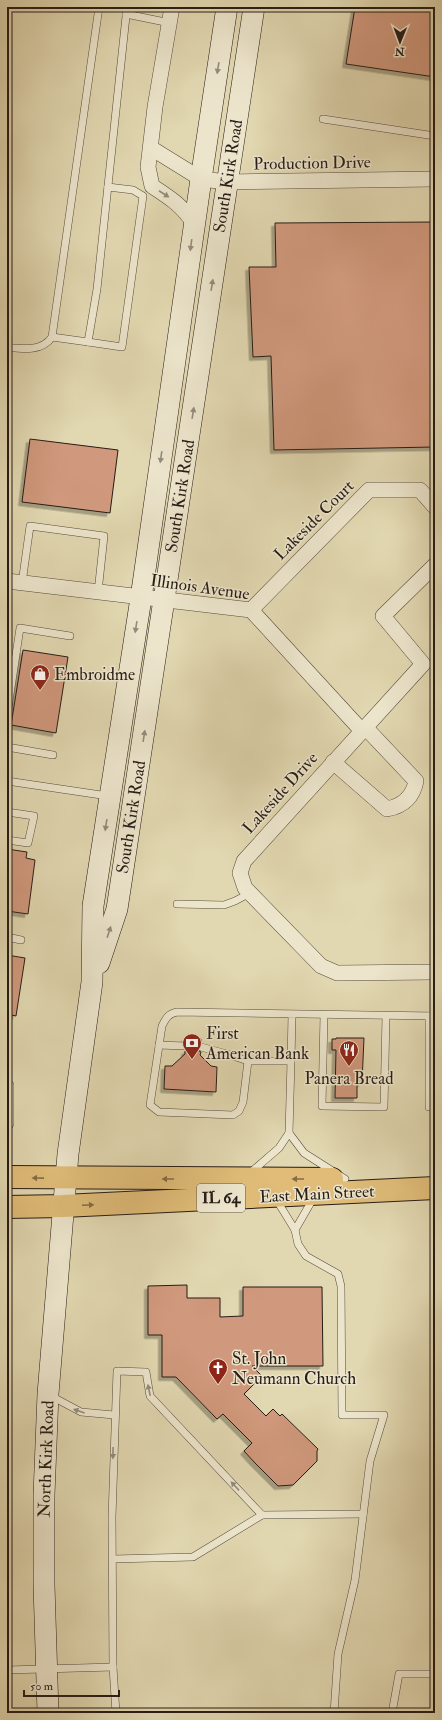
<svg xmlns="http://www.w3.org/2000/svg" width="442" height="1720" font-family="'IM FELL Double Pica',serif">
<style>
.building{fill:#d0987c;stroke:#271c16;filter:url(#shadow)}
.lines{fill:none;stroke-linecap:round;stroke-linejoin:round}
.service-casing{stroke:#564b3c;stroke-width:8}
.minor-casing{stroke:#564b3c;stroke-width:16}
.secondary-casing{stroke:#271c16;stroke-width:22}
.primary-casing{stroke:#271c16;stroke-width:24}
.service{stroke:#ece5cc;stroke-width:7}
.minor{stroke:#ece5cc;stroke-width:15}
.secondary{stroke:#ece5cc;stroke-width:21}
.primary{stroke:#e0bc78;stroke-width:22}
.oneway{fill:#938b7a}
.oneway2{fill:#846c47}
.labels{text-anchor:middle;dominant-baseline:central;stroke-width:3;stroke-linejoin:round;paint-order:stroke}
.shield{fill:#ece5cc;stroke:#62584d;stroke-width:1}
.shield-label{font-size:16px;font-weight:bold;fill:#271c16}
.street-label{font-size:17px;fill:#271c16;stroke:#ece5cc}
.poi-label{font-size:17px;fill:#271c16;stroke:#ece5cc;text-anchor:start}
</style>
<defs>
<filter id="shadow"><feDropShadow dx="-3.5" dy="3.5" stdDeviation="0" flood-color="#0004"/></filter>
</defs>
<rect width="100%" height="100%" fill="#e1d7b0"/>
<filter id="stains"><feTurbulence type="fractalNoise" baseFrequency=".005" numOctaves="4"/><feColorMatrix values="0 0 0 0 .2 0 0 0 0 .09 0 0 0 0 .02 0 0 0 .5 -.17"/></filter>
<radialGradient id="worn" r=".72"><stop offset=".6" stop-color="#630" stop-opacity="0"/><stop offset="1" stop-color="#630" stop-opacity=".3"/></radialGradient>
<g class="building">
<path d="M 355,7 L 435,7 L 435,77 L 346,64 Z"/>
<path d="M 435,222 L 435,447 L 274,450 L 271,356 L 253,357 L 249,267 L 276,267 L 275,223 Z"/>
<path d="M 30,439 L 118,450 L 110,513 L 22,502 Z"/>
<path d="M 23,650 L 68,657 L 56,733 L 11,725 Z"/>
<path d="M 7,849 L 27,852 L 26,858 L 35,860 L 28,914 L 7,911 Z"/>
<path d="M 7,955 L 25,958 L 16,1016 L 7,1014 Z"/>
<path d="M 196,1037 L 201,1039 L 201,1042 L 198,1043 L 196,1046 L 197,1050 L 201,1052 L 200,1055 L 211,1066 L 217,1067 L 216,1092 L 164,1089 L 165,1066 L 172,1066 L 185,1054 L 185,1051 L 189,1049 L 190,1044 L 185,1041 L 185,1038 Z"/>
<path d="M 336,1038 L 364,1038 L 362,1083 L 357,1083 L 357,1098 L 335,1098 L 336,1050 L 332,1050 L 332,1039 L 336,1039 Z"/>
<path d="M 187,1285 L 187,1298 L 220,1298 L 220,1317 L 243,1316 L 243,1287 L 322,1287 L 323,1366 L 252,1366 L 262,1376 L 244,1394 L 266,1416 L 273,1409 L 280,1416 L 282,1414 L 318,1449 L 317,1451 L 317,1461 L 293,1485 L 278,1486 L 255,1463 L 244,1451 L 252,1443 L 223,1414 L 217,1419 L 176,1377 L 162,1377 L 162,1335 L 148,1335 L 148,1286 Z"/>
</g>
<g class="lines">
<g class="service-casing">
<g id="service">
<path d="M 126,14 L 170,23"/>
<path d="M 323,119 L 435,136"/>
<path d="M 52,337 L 88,342 L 97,289 L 127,7"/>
<path d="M 88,342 L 122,347 L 143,196 L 133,190 L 108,187"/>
<path d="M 7,347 C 22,349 42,352 52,337 L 99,7"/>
<path d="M 22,583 L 30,526 L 104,536 L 98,592"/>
<path d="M 7,714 L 20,628 L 70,636"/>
<path d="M 7,747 L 53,755"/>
<path d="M 7,781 L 108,796"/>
<path d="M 7,812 L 34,816 L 28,843 L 7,840"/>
<path d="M 177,904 L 224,905 L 235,901 L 250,893"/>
<path d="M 7,937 L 21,940"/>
<path d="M 292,1015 L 291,1061 L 248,1061 L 243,1102 L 239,1111 L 233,1115 L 159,1112 L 150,1105 L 162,1026 C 166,1018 168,1014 177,1012 L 435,1016"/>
<path d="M 324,1015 L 322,1106 L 384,1107 L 386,1016"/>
<path d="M 429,1016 L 429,1107 L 435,1107"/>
<path d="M 159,1045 L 185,1046"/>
<path d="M 201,1047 L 227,1054 L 248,1061"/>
<path d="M 7,1085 L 10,1085 L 10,1124 L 7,1128"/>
<path d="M 289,1133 L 304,1153 L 345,1179"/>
<path d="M 250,1173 L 279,1148 L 289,1133 L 291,1061"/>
<path d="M 276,1199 L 295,1230 L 298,1244 L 306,1256 L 338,1274 L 341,1286 L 342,1415 L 384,1415 L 370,1461 L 355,1580 L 338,1654 L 334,1713"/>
<path d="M 295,1230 L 314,1197"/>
<path d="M 51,1396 L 81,1412 L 114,1415"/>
<path d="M 113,1559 L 193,1557 L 262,1515 L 363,1514"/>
<path d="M 7,1670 L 113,1667"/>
<path d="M 116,1713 L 113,1667 L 112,1517 L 117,1371 L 146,1372 L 150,1396 L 262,1515"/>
<path d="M 392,1713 L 399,1674 L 435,1674"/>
</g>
</g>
<g class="minor-casing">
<g id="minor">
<path d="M 172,7 L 155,107 L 148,167 L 152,186 C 169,197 183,206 194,224"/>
<path d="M 151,148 L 201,179 L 227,182 L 435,179"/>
<path d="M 435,565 L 383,616 L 423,664 L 244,861 L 240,873 L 245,888 L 321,966 L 337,973 L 435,972"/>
<path d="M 7,581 L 251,610 L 362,731"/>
<path d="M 251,610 L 369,490 L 420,490 L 435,507"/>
<path d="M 333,762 L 387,809 C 403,806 413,797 416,781 L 365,727"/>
</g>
</g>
<g class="secondary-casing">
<g id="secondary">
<path d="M 99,963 L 117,909 L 254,7"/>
<path d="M 48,1713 L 44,1585 L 44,1495 L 48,1394 L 68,1154 L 92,982 L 93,906 L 141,598 L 201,179 L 227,7"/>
</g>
</g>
<g class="primary-casing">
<g id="primary">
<path d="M 7,1177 L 332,1179"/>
<path d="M 7,1207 L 63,1206 L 435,1188"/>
</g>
</g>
<use href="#service" class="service"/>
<use href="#minor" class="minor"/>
<use href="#secondary" class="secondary"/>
<use href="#primary" class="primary"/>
</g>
<defs><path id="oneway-solid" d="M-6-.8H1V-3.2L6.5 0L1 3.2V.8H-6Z"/></defs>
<g class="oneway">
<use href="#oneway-solid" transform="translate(218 68) rotate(99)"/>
<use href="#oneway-solid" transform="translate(164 194) rotate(33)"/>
<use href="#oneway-solid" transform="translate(191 245) rotate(98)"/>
<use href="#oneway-solid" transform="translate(212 285) rotate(-81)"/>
<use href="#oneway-solid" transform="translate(193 413) rotate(-81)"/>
<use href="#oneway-solid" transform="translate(161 457) rotate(98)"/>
<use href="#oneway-solid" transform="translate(136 627) rotate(99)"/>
<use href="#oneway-solid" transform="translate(144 736) rotate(-81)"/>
<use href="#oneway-solid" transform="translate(106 825) rotate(99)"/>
<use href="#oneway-solid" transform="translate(109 932) rotate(-72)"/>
<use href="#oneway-solid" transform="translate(149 1390) rotate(-102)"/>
<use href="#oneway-solid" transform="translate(79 1411) rotate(-161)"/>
<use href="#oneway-solid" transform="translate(113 1453) rotate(91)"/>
<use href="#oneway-solid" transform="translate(235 1486) rotate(-133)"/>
</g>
<g class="oneway2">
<use href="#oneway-solid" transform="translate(38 1178) rotate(-179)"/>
<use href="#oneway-solid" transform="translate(168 1179) rotate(-180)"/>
<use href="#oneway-solid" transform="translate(298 1179) rotate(180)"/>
<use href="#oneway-solid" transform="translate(88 1205) rotate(-3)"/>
</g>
<defs>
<g id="shop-pin" transform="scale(1)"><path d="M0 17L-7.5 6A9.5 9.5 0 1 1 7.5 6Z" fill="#8f2418" stroke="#ece5cc"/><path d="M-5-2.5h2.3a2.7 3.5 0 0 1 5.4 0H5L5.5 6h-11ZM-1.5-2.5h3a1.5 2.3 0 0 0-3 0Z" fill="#fff"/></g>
<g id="bank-pin" transform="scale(1)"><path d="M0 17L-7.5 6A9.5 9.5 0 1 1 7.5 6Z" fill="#8f2418" stroke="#ece5cc"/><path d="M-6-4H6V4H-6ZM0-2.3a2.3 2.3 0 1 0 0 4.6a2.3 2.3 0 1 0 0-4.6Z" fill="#fff"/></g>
<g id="restaurant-pin" transform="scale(1)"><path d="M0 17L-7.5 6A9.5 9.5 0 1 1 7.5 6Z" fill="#8f2418" stroke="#ece5cc"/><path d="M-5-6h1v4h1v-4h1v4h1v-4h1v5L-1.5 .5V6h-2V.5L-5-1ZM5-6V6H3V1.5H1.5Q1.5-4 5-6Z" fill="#fff"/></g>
<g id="church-pin" transform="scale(1)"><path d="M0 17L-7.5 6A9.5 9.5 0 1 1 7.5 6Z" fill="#8f2418" stroke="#ece5cc"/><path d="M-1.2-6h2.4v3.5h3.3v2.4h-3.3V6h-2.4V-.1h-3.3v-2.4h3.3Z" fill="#fff"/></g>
</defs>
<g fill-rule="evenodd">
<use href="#shop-pin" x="40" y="674"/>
<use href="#bank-pin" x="192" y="1043"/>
<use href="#restaurant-pin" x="349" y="1050"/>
<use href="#church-pin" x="218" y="1368"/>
</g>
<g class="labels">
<rect class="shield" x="197" y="1184" width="48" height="28" rx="3"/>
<g class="shield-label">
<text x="221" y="1198">IL 64</text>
</g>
<g class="street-label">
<text transform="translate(312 163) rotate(-1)">Production Drive</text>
<text transform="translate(228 176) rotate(-81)">South Kirk Road</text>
<text transform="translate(180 496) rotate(-81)">South Kirk Road</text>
<text transform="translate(314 520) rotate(-45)">Lakeside Court</text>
<text transform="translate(200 587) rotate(8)">Illinois Avenue</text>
<text transform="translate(280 793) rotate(-48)">Lakeside Drive</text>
<text transform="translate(131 817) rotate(-81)">South Kirk Road</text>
<text transform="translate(317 1194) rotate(-3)">East Main Street</text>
<text transform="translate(46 1459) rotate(-88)">North Kirk Road</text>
</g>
<g class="poi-label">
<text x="54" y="674">Embroidme</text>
<text x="206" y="1033">First<tspan x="206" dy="20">American Bank</tspan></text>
<text x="349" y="1078" text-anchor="middle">Panera Bread</text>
<text x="232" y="1358">St. John<tspan x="232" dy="20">Neumann Church</tspan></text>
</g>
</g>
<rect width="442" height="1720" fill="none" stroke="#e1d7b0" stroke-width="24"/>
<rect x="8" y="8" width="426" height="1704" fill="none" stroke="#271c16" stroke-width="2"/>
<rect x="12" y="12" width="418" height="1696" fill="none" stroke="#271c16"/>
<g transform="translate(400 42) rotate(181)" stroke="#ece5cc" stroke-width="3" paint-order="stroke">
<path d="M0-3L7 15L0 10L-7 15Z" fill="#271c16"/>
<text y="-6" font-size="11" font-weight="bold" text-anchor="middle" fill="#271c16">N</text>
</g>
<path d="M24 1690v6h95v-6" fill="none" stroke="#271c16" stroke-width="2"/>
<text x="30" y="1690" font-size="12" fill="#271c16" stroke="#ece5cc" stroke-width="3" paint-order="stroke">50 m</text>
<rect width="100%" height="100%" filter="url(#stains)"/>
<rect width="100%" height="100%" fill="url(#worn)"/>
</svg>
